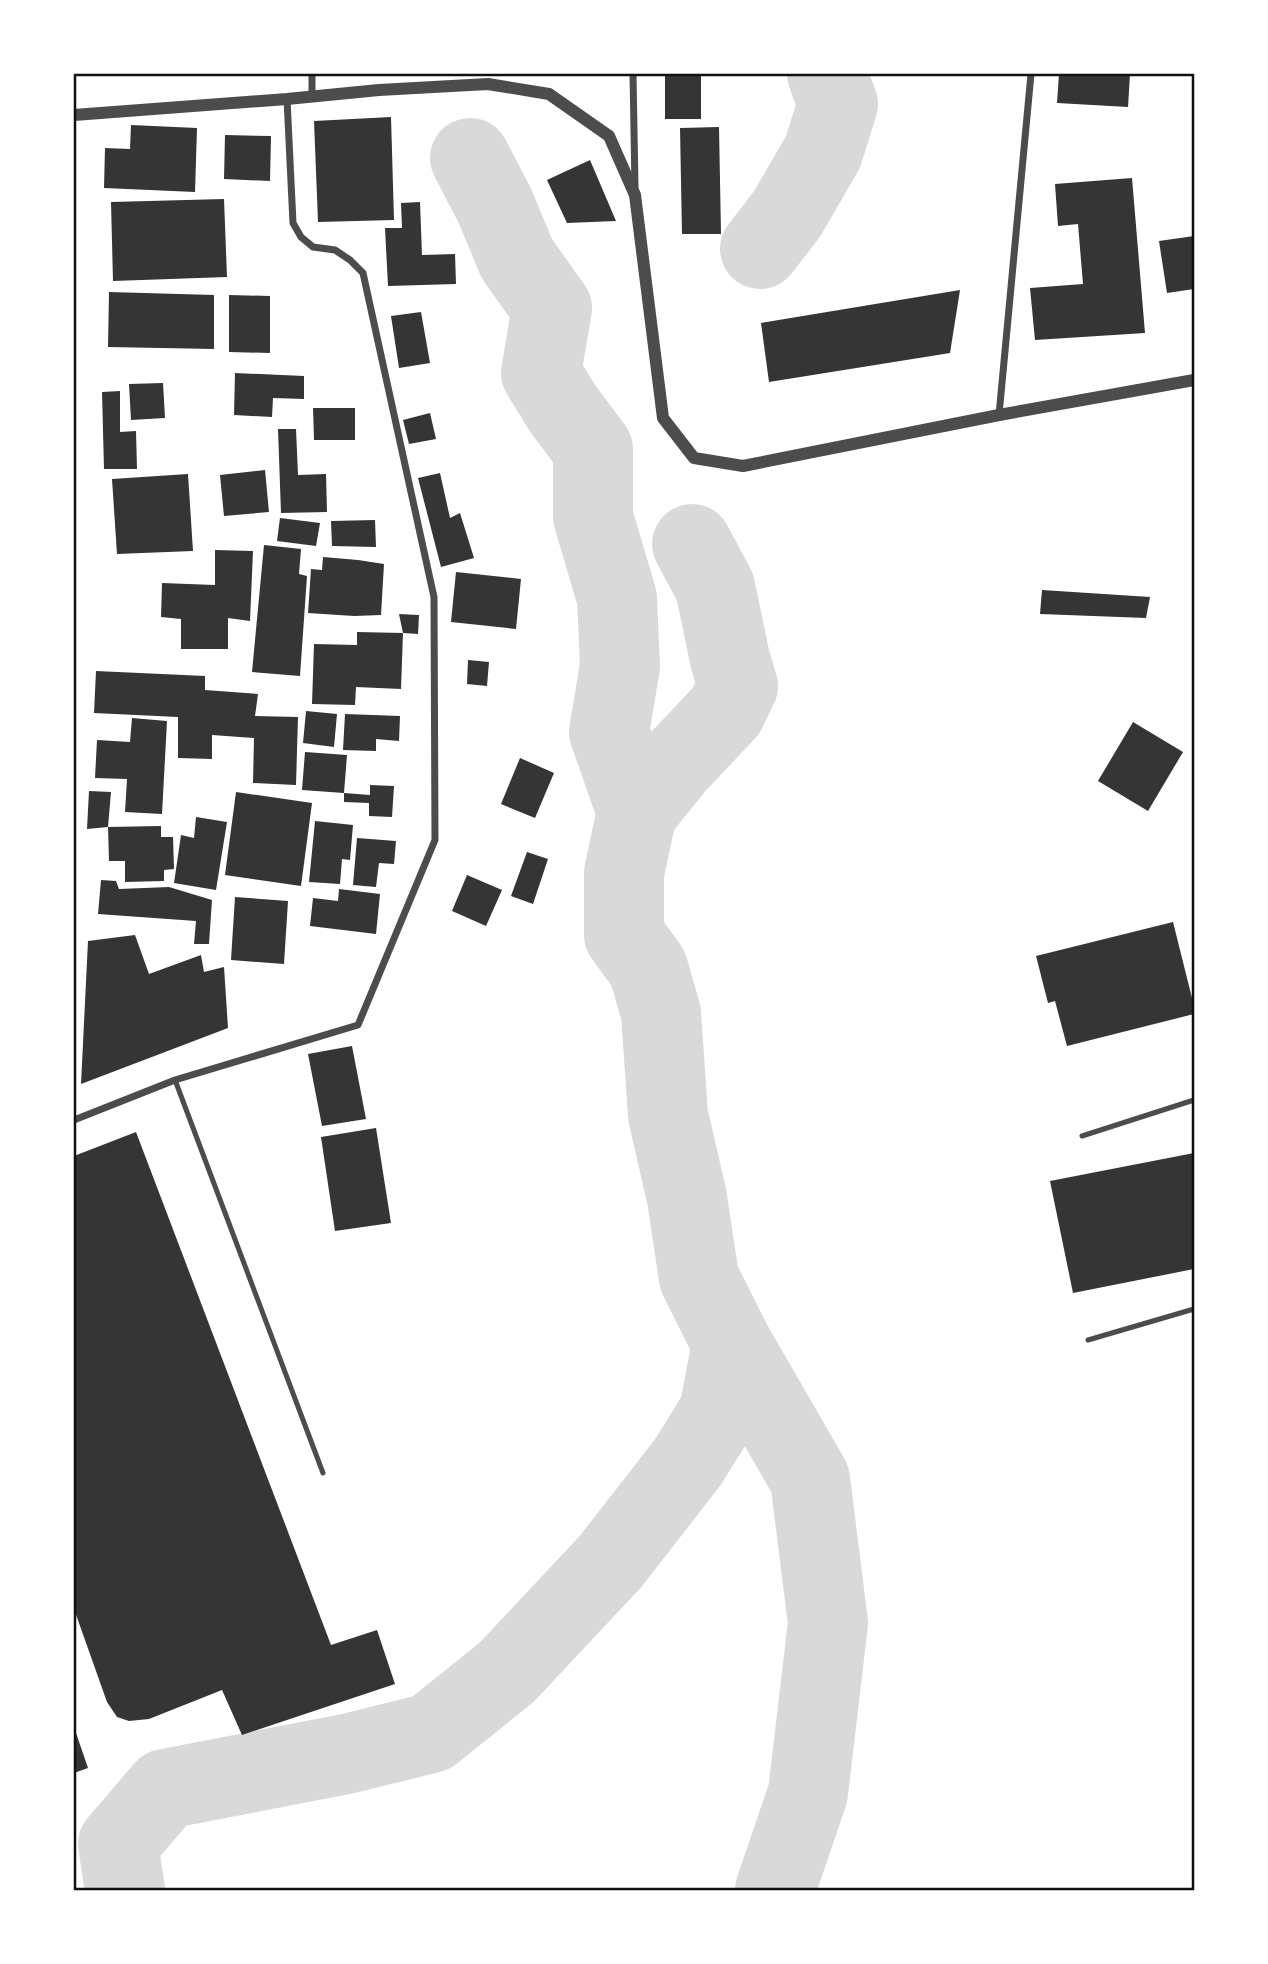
<svg xmlns="http://www.w3.org/2000/svg" width="1268" height="1964" font-family="'Fira Sans',sans-serif">
<style>
.lines{fill:none;stroke-linecap:round;stroke-linejoin:round}
.river{stroke:#d9d9d9;stroke-width:80}
.building{fill:#353535}
.service{stroke:#4c4c4c;stroke-width:5}
.minor{stroke:#4c4c4c;stroke-width:7}
.tertiary{stroke:#4c4c4c;stroke-width:12}
.neatline{fill:none;stroke:#111;stroke-width:2.5}
</style>
<rect width="100%" height="100%" fill="#fff"/>
<g class="lines">
<g class="river">
<path d="M 470,158 L 495,206 L 517,259 L 552,308 L 541,373 L 563,409 L 593,449 L 593,517 L 617,598 L 620,666 L 609,732 L 637,812"/>
<path d="M 760,249 L 787,214 L 823,152 L 838,104 L 827,74"/>
<path d="M 692,544 L 715,587 L 730,659 L 738,686 L 726,711 L 675,765 L 637,812 L 624,873 L 624,935 L 648,968 L 661,1013 L 668,1115 L 687,1198 L 699,1278 L 732,1344 L 810,1479 L 828,1623 L 808,1793 L 775,1890"/>
<path d="M 125,1890 L 118,1844 L 165,1789 L 346,1754 L 431,1733 L 507,1672 L 611,1561 L 688,1462 L 719,1412 L 732,1344"/>
</g>
</g>
<g class="building">
<rect x="665" y="74" width="36" height="45"/>
<path d="M 1059,74 L 1130,74 L 1128,107 L 1057,103 Z"/>
<path d="M 391,117 L 394,220 L 318,222 L 314,121 Z"/>
<path d="M 131,125 L 197,128 L 195,192 L 104,188 L 105,148 L 130,149 Z"/>
<path d="M 719,127 L 721,234 L 682,234 L 680,128 Z"/>
<path d="M 225,135 L 271,136 L 270,181 L 224,179 Z"/>
<path d="M 590,160 L 616,221 L 567,223 L 547,180 Z"/>
<path d="M 1132,178 L 1145,333 L 1035,340 L 1030,288 L 1083,284 L 1078,224 L 1058,226 L 1055,184 Z"/>
<path d="M 224,199 L 227,277 L 113,281 L 111,202 Z"/>
<path d="M 420,202 L 422,255 L 455,254 L 456,284 L 388,286 L 385,228 L 402,228 L 401,203 Z"/>
<path d="M 1194,236 L 1194,289 L 1167,293 L 1159,241 Z"/>
<path d="M 960,290 L 950,353 L 769,382 L 761,323 Z"/>
<path d="M 109,292 L 214,295 L 214,349 L 108,347 Z"/>
<path d="M 229,295 L 270,296 L 270,353 L 229,352 Z"/>
<path d="M 421,312 L 430,363 L 399,368 L 391,316 Z"/>
<path d="M 235,373 L 304,376 L 304,399 L 273,398 L 272,417 L 234,415 Z"/>
<path d="M 163,383 L 165,418 L 131,420 L 129,384 Z"/>
<path d="M 120,391 L 120,432 L 136,431 L 137,469 L 104,469 L 102,392 Z"/>
<path d="M 313,408 L 355,408 L 355,440 L 314,440 Z"/>
<path d="M 430,413 L 436,439 L 409,444 L 403,420 Z"/>
<path d="M 278,429 L 296,429 L 298,475 L 326,474 L 327,512 L 281,513 Z"/>
<path d="M 265,470 L 269,512 L 224,516 L 220,475 Z"/>
<path d="M 440,473 L 450,518 L 460,513 L 474,558 L 441,567 L 418,478 Z"/>
<path d="M 188,474 L 193,551 L 117,554 L 112,479 Z"/>
<path d="M 280,518 L 320,523 L 316,546 L 277,541 Z"/>
<path d="M 375,520 L 376,547 L 332,546 L 331,521 Z"/>
<path d="M 264,545 L 301,549 L 299,574 L 307,576 L 300,676 L 252,672 Z"/>
<path d="M 215,550 L 253,551 L 250,621 L 228,618 L 228,649 L 181,649 L 181,619 L 161,617 L 162,583 L 215,585 Z"/>
<path d="M 323,557 L 358,560 L 384,564 L 381,615 L 354,616 L 308,613 L 311,569 L 322,570 Z"/>
<path d="M 456,572 L 521,579 L 516,629 L 451,622 Z"/>
<path d="M 1042,590 L 1150,597 L 1146,618 L 1040,614 Z"/>
<path d="M 399,614 L 419,615 L 418,634 L 403,633 Z"/>
<path d="M 357,632 L 403,633 L 401,689 L 356,687 L 355,705 L 312,704 L 314,644 L 357,645 Z"/>
<path d="M 468,660 L 489,662 L 487,686 L 467,684 Z"/>
<path d="M 96,671 L 205,676 L 205,690 L 258,694 L 255,716 L 298,717 L 296,785 L 253,783 L 254,738 L 212,735 L 212,759 L 178,758 L 178,717 L 94,713 Z"/>
<path d="M 306,711 L 337,714 L 334,747 L 303,743 Z"/>
<path d="M 345,714 L 400,716 L 399,741 L 376,739 L 376,751 L 343,750 Z"/>
<path d="M 132,718 L 167,721 L 162,814 L 125,812 L 127,779 L 95,778 L 97,740 L 130,742 Z"/>
<path d="M 1133,722 L 1183,752 L 1148,811 L 1098,781 Z"/>
<path d="M 305,752 L 347,755 L 344,793 L 302,790 Z"/>
<path d="M 520,758 L 554,773 L 535,818 L 501,804 Z"/>
<path d="M 370,785 L 394,786 L 392,817 L 369,816 L 369,803 L 344,802 L 344,793 L 370,795 Z"/>
<path d="M 89,791 L 111,792 L 108,827 L 87,829 Z"/>
<path d="M 236,792 L 312,803 L 301,886 L 225,875 Z"/>
<path d="M 196,817 L 227,822 L 216,890 L 174,883 L 181,835 L 194,838 Z"/>
<path d="M 315,821 L 353,825 L 350,860 L 342,859 L 340,884 L 309,882 Z"/>
<path d="M 161,826 L 161,837 L 173,837 L 174,869 L 164,870 L 164,881 L 125,882 L 125,861 L 109,861 L 108,827 Z"/>
<path d="M 357,838 L 396,841 L 394,864 L 379,863 L 376,887 L 353,885 Z"/>
<path d="M 527,852 L 548,859 L 533,904 L 511,896 Z"/>
<path d="M 467,875 L 502,890 L 486,926 L 452,911 Z"/>
<path d="M 101,880 L 116,881 L 119,889 L 169,887 L 212,900 L 209,944 L 194,944 L 196,921 L 98,914 Z"/>
<path d="M 339,889 L 380,894 L 376,934 L 310,926 L 313,898 L 338,901 Z"/>
<path d="M 235,897 L 288,901 L 284,964 L 231,960 Z"/>
<path d="M 1173,922 L 1194,1006 L 1194,1014 L 1067,1046 L 1055,1001 L 1048,1003 L 1036,956 Z"/>
<path d="M 135,935 L 149,974 L 201,955 L 204,972 L 224,967 L 228,1028 L 81,1084 L 88,941 Z"/>
<path d="M 352,1046 L 366,1119 L 322,1126 L 308,1054 Z"/>
<path d="M 376,1128 L 391,1223 L 335,1231 L 321,1137 Z"/>
<path d="M 136,1132 L 331,1645 L 377,1630 L 395,1684 L 242,1735 L 222,1690 L 149,1719 L 129,1721 L 117,1717 L 107,1702 L 74,1609 L 74,1156 Z"/>
<path d="M 1194,1153 L 1194,1269 L 1073,1293 L 1050,1181 Z"/>
<path d="M 74,1727 L 88,1768 L 74,1773 Z"/>
</g>
<g class="lines">
<g class="service">
<path d="M 175,1080 L 323,1473"/>
<path d="M 1082,1136 L 1194,1100"/>
<path d="M 1088,1340 L 1194,1309"/>
</g>
<g class="minor">
<path d="M 312,74 L 312,97"/>
<path d="M 633,74 L 635,187"/>
<path d="M 999,415 L 1031,74"/>
<path d="M 74,1120 L 175,1080 L 358,1025 L 435,840 L 434,597 L 363,273 L 350,260 L 335,250 L 313,247 L 301,237 L 293,223 L 287,99"/>
</g>
<path class="tertiary" d="M 74,115 L 287,99 L 379,90 L 488,84 L 549,94 L 609,136 L 635,195 L 663,418 L 694,458 L 743,466 L 999,415 L 1194,380"/>
</g>
<rect width="1268" height="1964" fill="none" stroke="#ffffff" stroke-width="150"/>
<rect x="75" y="75" width="1118" height="1814" class="neatline"/>
</svg>
